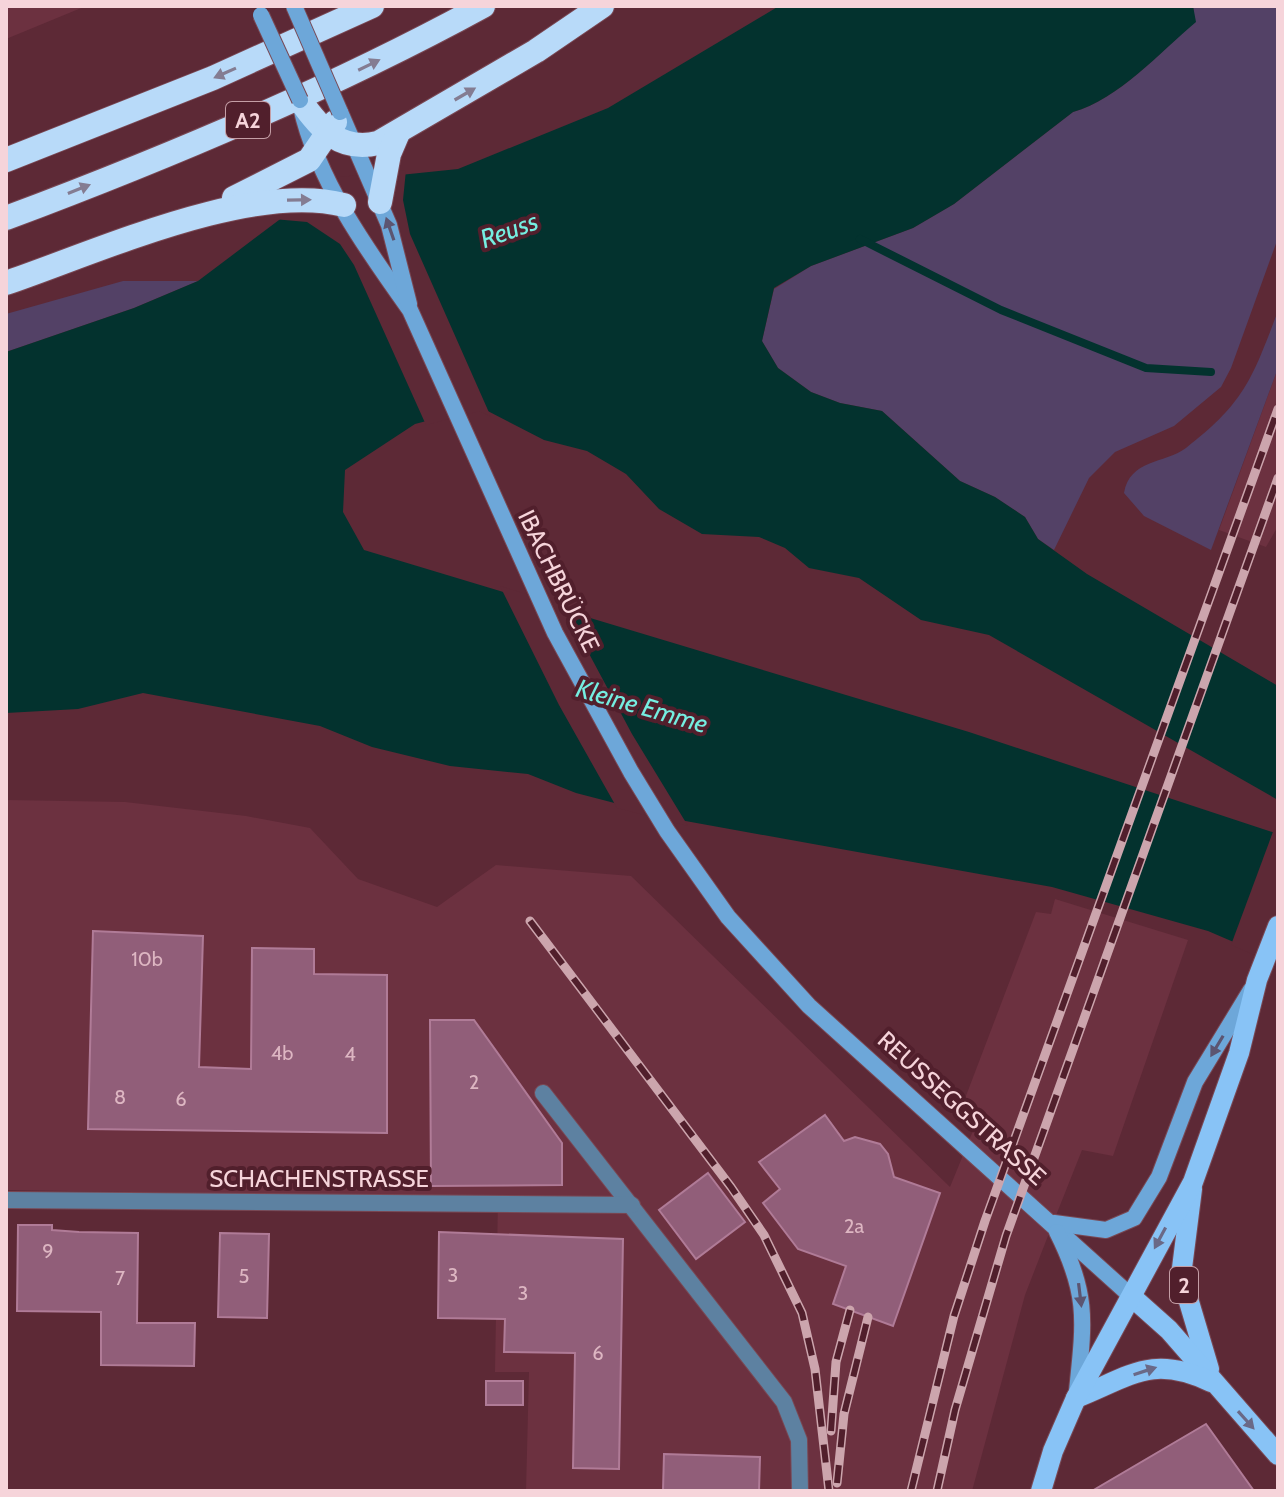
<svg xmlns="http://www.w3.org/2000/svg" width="1284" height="1497" font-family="Cabin,sans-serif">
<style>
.built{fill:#6c3140}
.green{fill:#534166}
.water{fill:#03322e}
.pier{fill:#5d2936}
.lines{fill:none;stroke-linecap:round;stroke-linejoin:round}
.stream{stroke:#03322e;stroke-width:8}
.building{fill:#915e79;stroke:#b07b97;stroke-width:2}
.minor-casing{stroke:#794854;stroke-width:18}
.secondary-casing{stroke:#794854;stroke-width:18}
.primary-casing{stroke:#794854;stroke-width:22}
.motorway-casing{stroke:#794854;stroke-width:26}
.minor{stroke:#5d81a1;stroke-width:16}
.secondary{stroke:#6da7d9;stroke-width:16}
.primary{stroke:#88c3f6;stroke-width:20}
.motorway{stroke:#b8daf9;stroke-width:24}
.rail-casing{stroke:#cca5ad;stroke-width:9}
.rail{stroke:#511f2c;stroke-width:6;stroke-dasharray:18;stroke-linecap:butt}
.secondary-bridge-casing{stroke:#794854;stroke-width:18;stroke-linecap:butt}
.secondary-bridge{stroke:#6da7d9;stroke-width:16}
.oneway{fill:#847c92}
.oneway2{fill:#5c5571}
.oneway3{fill:#6a6987}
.labels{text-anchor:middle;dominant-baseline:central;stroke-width:8;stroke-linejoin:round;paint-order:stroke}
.number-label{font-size:20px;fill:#ddb6c2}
.shield{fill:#511f2c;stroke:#c49ea6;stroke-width:2}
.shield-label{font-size:22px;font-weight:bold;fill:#f6d4da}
.street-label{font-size:24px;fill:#f6d4da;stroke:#511f2c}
.water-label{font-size:26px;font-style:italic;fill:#75eee1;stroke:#511f2c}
</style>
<rect width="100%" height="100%" fill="#5d2936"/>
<g class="built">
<path d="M 6,6 L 86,6 L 6,39 Z"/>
<path d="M 1278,368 L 1278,526 L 1266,547 L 1219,530 Z"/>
<path d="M 6,800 L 125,802 L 246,816 L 310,828 L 358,879 L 437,907 L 496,865 L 631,876 L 950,1187 L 977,1121 L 961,1109 L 1036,912 L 1051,914 L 1055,899 L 1188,940 L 1113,1156 L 1082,1150 L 1053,1223 L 1025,1295 L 972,1491 L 526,1491 L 529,1372 L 495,1372 L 498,1198 L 6,1190 Z"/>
</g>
<g class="green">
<path d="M 1193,6 L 1278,6 L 1278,238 L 1231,368 L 1221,387 L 1174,426 L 1115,452 L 1089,478 L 1054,550 L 1038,539 L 1025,517 L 995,497 L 960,481 L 882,411 L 840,403 L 811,392 L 778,368 L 762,341 L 774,289 L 811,266 L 913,228 L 954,204 L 1073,112 C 1119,99 1159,53 1195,22 Z"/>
<path d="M 123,281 L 198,281 L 134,308 L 6,352 L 6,314 Z"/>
<path d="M 1278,311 L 1278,368 L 1211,550 L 1144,516 L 1124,493 C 1130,459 1164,464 1186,448 C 1245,402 1252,379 1278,311 Z"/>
</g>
<path class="water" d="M 779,6 L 1193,6 L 1196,22 C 1159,53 1119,99 1073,112 L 954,204 L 913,228 L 811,266 L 774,288 L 762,341 L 778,368 L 811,392 L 840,403 L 882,411 L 960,481 L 995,497 L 1025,517 L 1038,539 L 1087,574 L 1278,686 L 1278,800 L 989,635 L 921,620 L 859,578 L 809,568 L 785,548 L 759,537 L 702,534 L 659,509 L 626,474 L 587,451 L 544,440 L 480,407 L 415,424 L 345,470 L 343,512 L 364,550 L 969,732 L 1278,834 L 1278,961 L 1208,931 L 1052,887 L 680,820 L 576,793 L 528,774 L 450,766 L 372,747 L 320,726 L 143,693 L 78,709 L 6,713 L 6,352 L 134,308 L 198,281 L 291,211 L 342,181 L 458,169 L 608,108 Z"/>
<g class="pier">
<path d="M 406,170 L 403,200 L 410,234 L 491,417 L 480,411 L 426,425 L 354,265 L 340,244 L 307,222 L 273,219 L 340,177 Z"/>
<path d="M 500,586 L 563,605 L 632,734 L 688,826 L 617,808 L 559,705 Z"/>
<path d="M 1274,829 L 1278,830 L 1278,965 L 1231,945 Z"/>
</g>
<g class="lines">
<path class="stream" d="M 860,239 L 1001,310 L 1146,368 L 1211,372"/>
</g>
<g class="building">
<path d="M 93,931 L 203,936 L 199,1067 L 251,1069 L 252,948 L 314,949 L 314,974 L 387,975 L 387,1133 L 88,1129 Z"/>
<path d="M 430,1020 L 474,1020 L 562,1143 L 562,1185 L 431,1186 Z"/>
<path d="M 825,1115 L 844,1141 L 855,1137 L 880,1144 L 888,1154 L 894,1177 L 940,1193 L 893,1326 L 833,1304 L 846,1266 L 798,1249 L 763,1203 L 780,1189 L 759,1162 Z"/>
<path d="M 708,1173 L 745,1222 L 696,1259 L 659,1210 Z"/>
<path d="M 18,1225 L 52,1225 L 52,1230 L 79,1232 L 138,1233 L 137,1323 L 195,1323 L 194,1366 L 101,1365 L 101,1312 L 17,1311 Z"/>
<path d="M 439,1232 L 623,1239 L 619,1469 L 573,1468 L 575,1353 L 504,1352 L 505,1319 L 438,1318 Z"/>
<path d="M 220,1233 L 269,1234 L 267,1318 L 218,1317 Z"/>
<rect x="486" y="1381" width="37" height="24"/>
<path d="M 1206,1424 L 1254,1491 L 1092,1491 Z"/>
<path d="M 664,1454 L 760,1457 L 759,1491 L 663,1491 Z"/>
</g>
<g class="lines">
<g class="minor-casing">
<g id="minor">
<path d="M 543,1093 L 784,1402 L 799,1440 L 800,1491"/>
<path d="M 6,1200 L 632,1205"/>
</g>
</g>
<g class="secondary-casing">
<g id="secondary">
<path d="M 301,107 C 317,180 367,250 410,310 L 555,633 L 631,772 L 667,831 L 728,917 L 809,1006 L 1132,1297"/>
<path d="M 340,112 L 389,225 L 409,304"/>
<path d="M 1054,1223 L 1106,1230 L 1134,1218 L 1159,1177 L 1195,1082 L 1251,990"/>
<path d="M 1057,1232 C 1089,1295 1084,1322 1077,1391"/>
</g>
</g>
<g class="primary-casing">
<g id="primary">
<path d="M 1192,1189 L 1182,1268 L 1184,1285 L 1209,1369"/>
<path d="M 1132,1297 L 1169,1330 L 1278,1455"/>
<path d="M 1076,1398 C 1131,1376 1152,1354 1211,1382"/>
<path d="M 1041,1491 L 1053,1451 L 1076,1398 L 1193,1182 L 1239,1053 L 1257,980 L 1278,926"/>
</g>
</g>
<g class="motorway-casing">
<g id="motorway">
<path d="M 300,100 C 320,129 340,152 378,143 L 536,51 L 602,6"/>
<path d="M 6,160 L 213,78 L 372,6"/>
<path d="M 234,198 L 309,160 L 335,122"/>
<path d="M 380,202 L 389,154 L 398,133"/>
<path d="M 6,218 C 169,157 331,89 483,6"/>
<path d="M 6,283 C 97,252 251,181 344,205"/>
</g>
</g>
<use href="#minor" class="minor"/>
<use href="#secondary" class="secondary"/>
<use href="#primary" class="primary"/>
<use href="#motorway" class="motorway"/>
<g class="rail-casing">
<g id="rail">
<path d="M 530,921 L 731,1187 L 764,1235 L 802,1313 L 815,1369 L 829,1491"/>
<path d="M 831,1431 L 836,1362 L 850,1310"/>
<path d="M 837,1483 L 844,1414 L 868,1317"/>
<path d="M 911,1491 L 954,1316 L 985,1221 L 1278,409"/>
<path d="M 937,1491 L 955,1410 L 1006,1236 L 1278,478"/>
</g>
</g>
<use href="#rail" class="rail"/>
<g class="secondary-bridge-casing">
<g id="secondary-bridge">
<path d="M 294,6 L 340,112"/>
<path d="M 261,15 L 300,100"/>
</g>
</g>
<use href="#secondary-bridge" class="secondary-bridge"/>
</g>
<defs><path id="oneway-solid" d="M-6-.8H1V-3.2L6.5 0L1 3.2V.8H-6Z" transform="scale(2)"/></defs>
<g class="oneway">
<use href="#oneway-solid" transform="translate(369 65) rotate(-26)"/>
<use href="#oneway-solid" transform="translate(225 73) rotate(156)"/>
<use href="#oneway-solid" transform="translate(465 94) rotate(-30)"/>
<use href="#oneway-solid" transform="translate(79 189) rotate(-22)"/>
<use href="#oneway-solid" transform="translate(299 200) rotate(-1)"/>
</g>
<g class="oneway2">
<use href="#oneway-solid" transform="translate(390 229) rotate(-109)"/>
<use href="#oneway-solid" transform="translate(1217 1046) rotate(121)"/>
<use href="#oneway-solid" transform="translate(1080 1295) rotate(83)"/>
</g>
<g class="oneway3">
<use href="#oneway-solid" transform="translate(1160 1238) rotate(118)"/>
<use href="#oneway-solid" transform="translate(1145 1371) rotate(-18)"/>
<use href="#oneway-solid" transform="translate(1246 1420) rotate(48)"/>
</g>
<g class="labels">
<g class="number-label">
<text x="147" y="959">10b</text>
<text x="282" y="1053">4b</text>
<text x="350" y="1054">4</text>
<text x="474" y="1082">2</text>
<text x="120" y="1097">8</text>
<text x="181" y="1099">6</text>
<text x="854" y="1226">2a</text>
<text x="48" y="1251">9</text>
<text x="453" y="1275">3</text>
<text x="244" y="1276">5</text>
<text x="120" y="1278">7</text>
<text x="523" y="1293">3</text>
<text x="598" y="1353">6</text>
</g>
<g class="shield">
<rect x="226" y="102" width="44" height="36" rx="6"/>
<rect x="1170" y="1267" width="28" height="36" rx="6"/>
</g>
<g class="shield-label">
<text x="248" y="120">A2</text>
<text x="1184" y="1285">2</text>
</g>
<g class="street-label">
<text transform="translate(559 581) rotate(64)">IBACHBRÜCKE</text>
<text transform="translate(962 1108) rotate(42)">REUSSEGGSTRASSE</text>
<text x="319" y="1178">SCHACHENSTRASSE</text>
</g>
<g class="water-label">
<text transform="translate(509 230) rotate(-20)">Reuss</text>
<text transform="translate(642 706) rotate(16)">Kleine Emme</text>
</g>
</g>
<rect width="1284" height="1497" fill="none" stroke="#f6d4da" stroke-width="16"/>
</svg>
